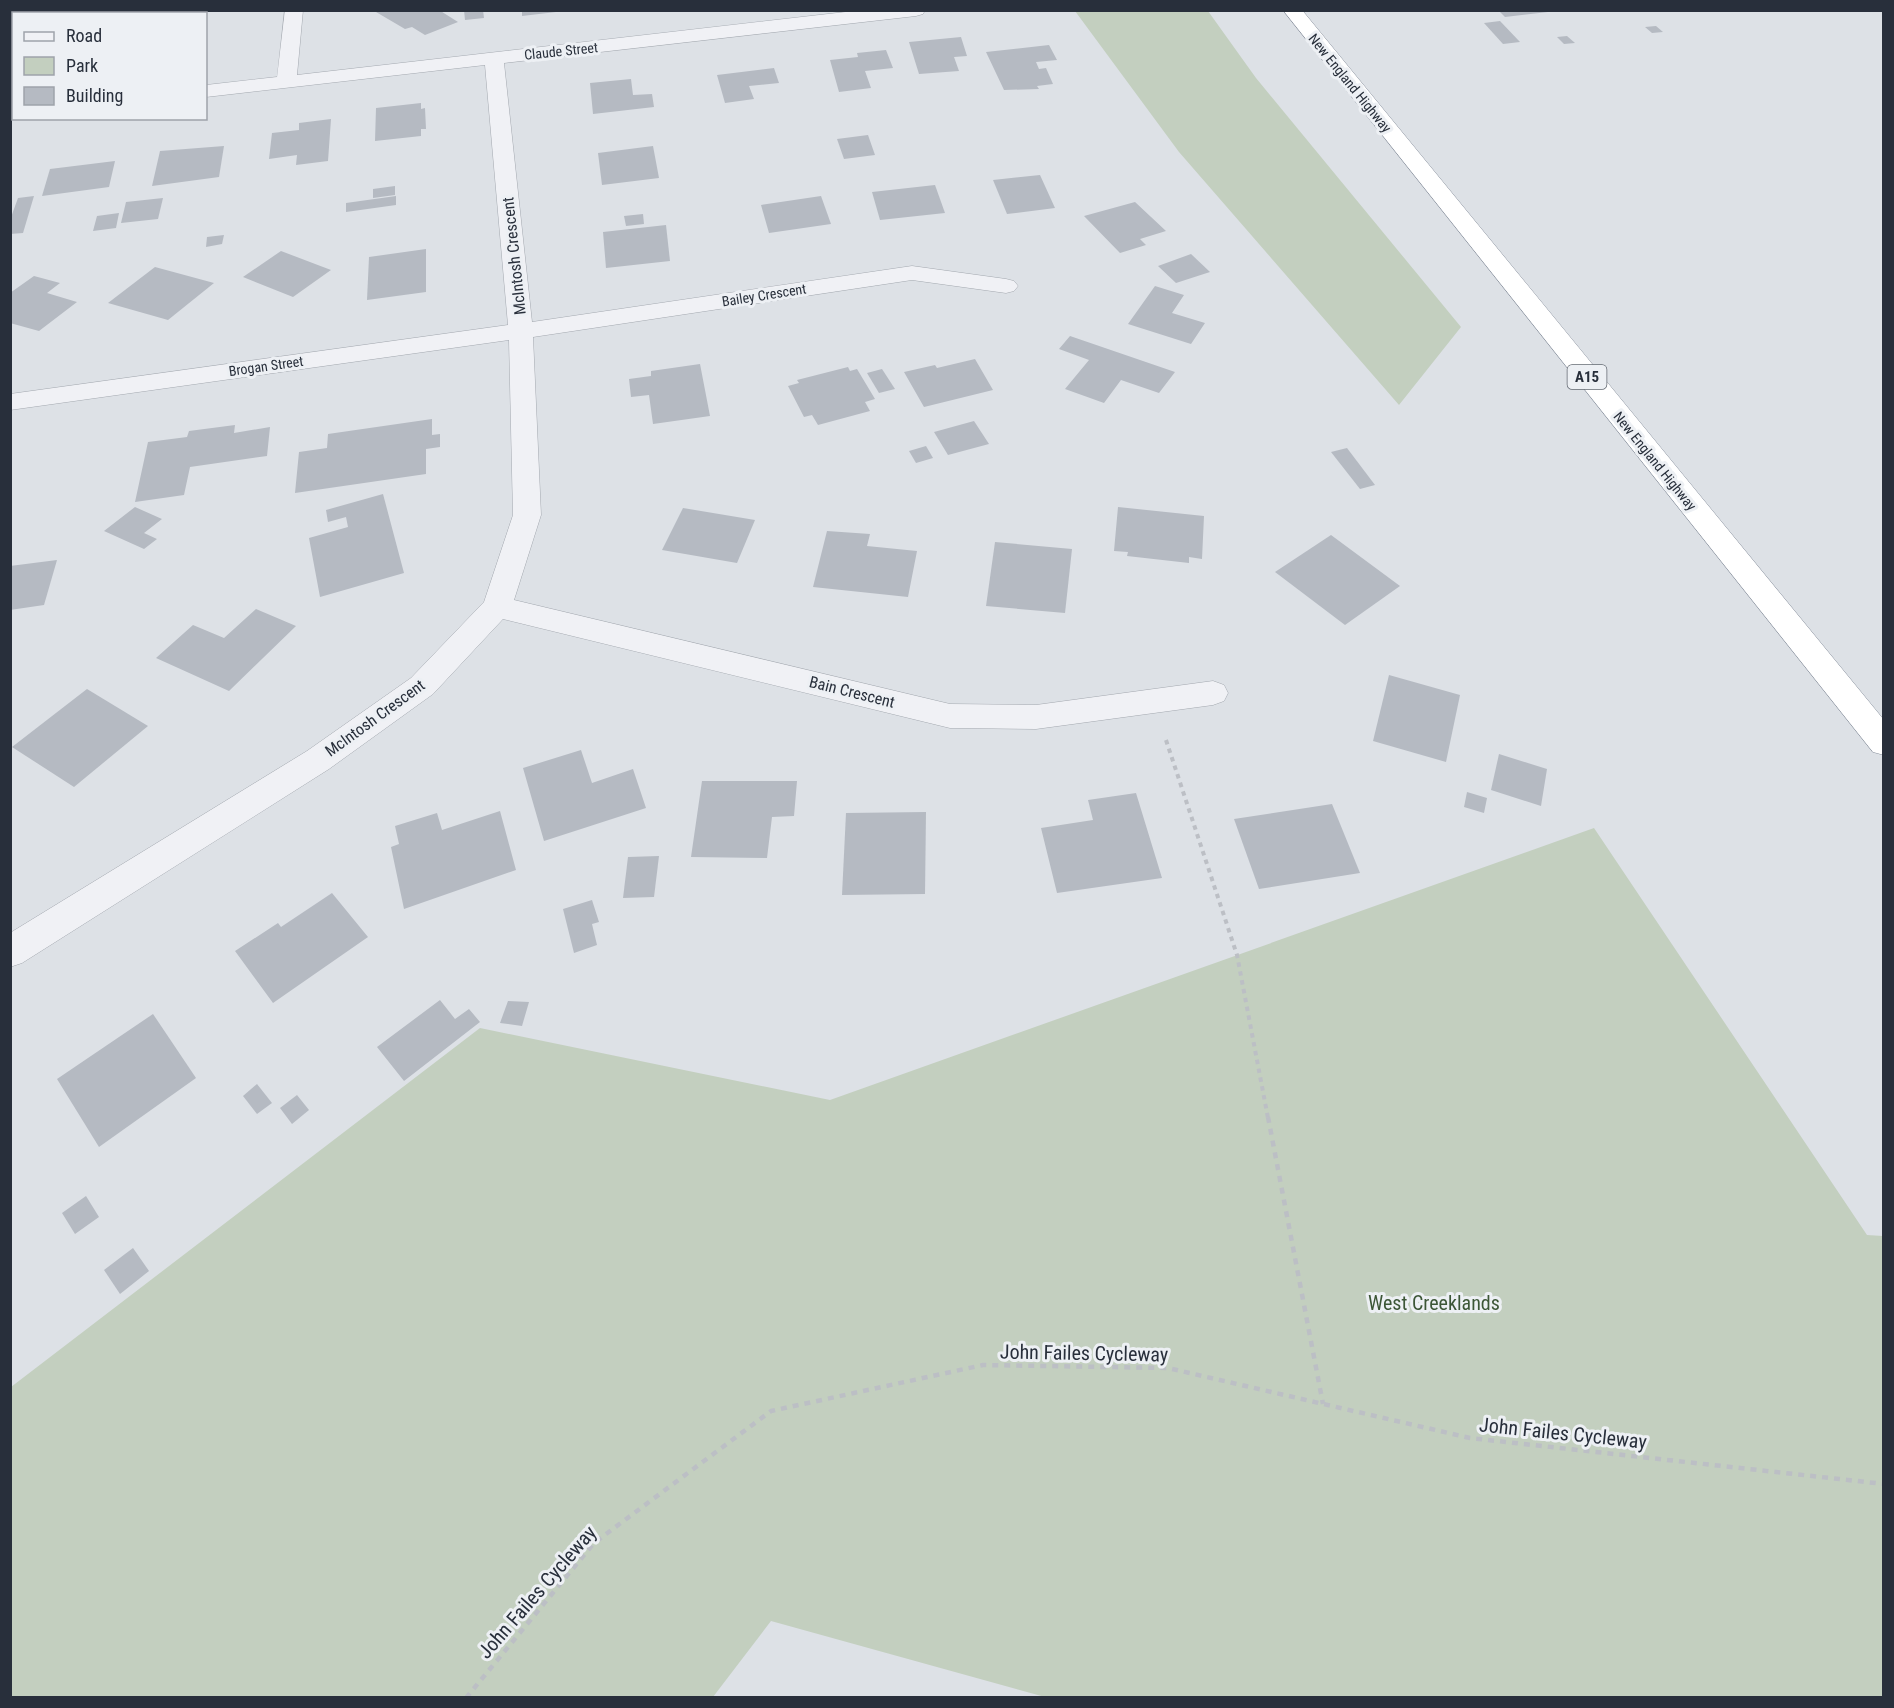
<svg xmlns="http://www.w3.org/2000/svg" width="1894" height="1708" font-family="'Roboto Condensed',sans-serif">
<style>
.green{fill:#c3cfbf}
.building{fill:#b5bac2}
.lines{fill:none;stroke-linecap:round;stroke-linejoin:round}
.street-casing{stroke:#a3a8af;stroke-width:1}
.highway-casing{stroke:#868e9b;stroke-width:1}
.path-far1{stroke:#bcbfc5;stroke-width:4;stroke-dasharray:4.5 4.5;stroke-linecap:butt}
.path{stroke:#bcbfc5;stroke-width:4.5;stroke-dasharray:6 6;stroke-linecap:butt}
.street{fill:#f0f1f5;fill-rule:evenodd}
.highway{fill:#fff;fill-rule:evenodd}
.labels{text-anchor:middle;dominant-baseline:central;stroke-width:6;stroke-linejoin:round;paint-order:stroke}
.far-street-label{font-size:14px;fill:#282f3b;stroke:#edf0f4}
.shield{fill:#edf0f4;stroke:#636972;stroke-width:1.5}
.shield-label{font-size:15px;font-weight:bold;fill:#282f3b}
.street-label{font-size:16px;fill:#282f3b;stroke:#edf0f4}
.near-park-label{font-size:20px;fill:#3c5636;stroke:#edf0f4}
.near-street-label{font-size:20px;fill:#282f3b;stroke:#edf0f4}
</style>
<rect width="100%" height="100%" fill="#dde1e6"/>
<g class="green">
<path d="M 1075,11 L 1208,11 L 1256,78 L 1461,327 L 1399,405 L 1179,152 Z"/>
<path d="M 1594,828 L 1867,1235 L 1883,1236 L 1883,1697 L 1045,1697 L 771,1621 L 713,1697 L 11,1697 L 11,1387 L 480,1028 L 830,1100 Z"/>
</g>
<g class="building">
<path d="M 380,10 L 439,10 L 458,22 L 425,35 L 412,27 L 405,29 L 376,12 Z"/>
<path d="M 464,10 L 483,10 L 484,18 L 465,20 Z"/>
<path d="M 522,10 L 556,10 L 556,12 L 522,16 Z"/>
<path d="M 1498,10 L 1548,10 L 1548,12 L 1505,17 Z"/>
<path d="M 1500,21 L 1520,42 L 1503,44 L 1484,23 Z"/>
<path d="M 1656,26 L 1663,32 L 1652,33 L 1645,27 Z"/>
<path d="M 1567,36 L 1575,43 L 1564,44 L 1557,37 Z"/>
<path d="M 10,37 L 14,40 L 14,69 L 10,70 Z"/>
<path d="M 961,37 L 967,56 L 954,57 L 959,71 L 919,74 L 909,42 Z"/>
<path d="M 1049,45 L 1057,60 L 1036,62 L 1039,69 L 1046,68 L 1053,84 L 1037,86 L 1039,89 L 1004,90 L 986,52 Z"/>
<path d="M 886,50 L 893,68 L 865,71 L 871,88 L 839,92 L 830,60 L 858,57 L 857,53 Z"/>
<path d="M 774,68 L 779,83 L 749,86 L 754,99 L 725,103 L 717,75 Z"/>
<path d="M 631,79 L 633,95 L 652,94 L 654,107 L 593,114 L 590,83 Z"/>
<path d="M 421,103 L 421,109 L 425,108 L 426,129 L 421,129 L 421,136 L 375,141 L 376,108 Z"/>
<path d="M 331,119 L 328,161 L 296,165 L 297,155 L 269,159 L 272,133 L 299,130 L 299,123 Z"/>
<path d="M 868,135 L 875,155 L 844,159 L 837,139 Z"/>
<path d="M 224,146 L 219,177 L 152,186 L 160,151 Z"/>
<path d="M 653,146 L 659,178 L 602,185 L 598,153 Z"/>
<path d="M 115,161 L 109,187 L 42,196 L 50,169 Z"/>
<path d="M 1040,175 L 1055,208 L 1007,214 L 993,180 Z"/>
<path d="M 935,185 L 945,213 L 880,220 L 872,192 Z"/>
<path d="M 395,186 L 395,195 L 373,198 L 373,189 Z"/>
<path d="M 34,196 L 23,233 L 10,234 L 10,220 L 18,198 Z"/>
<path d="M 396,196 L 396,205 L 346,212 L 346,203 Z"/>
<path d="M 821,196 L 831,224 L 769,233 L 761,205 Z"/>
<path d="M 163,198 L 158,219 L 121,223 L 126,202 Z"/>
<path d="M 1135,202 L 1166,231 L 1140,239 L 1146,245 L 1120,253 L 1084,216 Z"/>
<path d="M 119,213 L 116,228 L 93,231 L 97,216 Z"/>
<path d="M 643,214 L 644,224 L 626,226 L 624,216 Z"/>
<path d="M 666,225 L 670,261 L 606,268 L 603,232 Z"/>
<path d="M 224,235 L 222,244 L 206,247 L 207,237 Z"/>
<path d="M 426,249 L 426,292 L 367,300 L 369,257 Z"/>
<path d="M 281,251 L 331,270 L 293,297 L 243,277 Z"/>
<path d="M 1191,254 L 1210,272 L 1176,283 L 1158,266 Z"/>
<path d="M 155,267 L 214,283 L 168,320 L 108,303 Z"/>
<path d="M 34,276 L 60,283 L 47,293 L 77,302 L 39,331 L 10,323 L 10,293 Z"/>
<path d="M 1155,286 L 1184,295 L 1172,313 L 1205,323 L 1191,344 L 1128,324 Z"/>
<path d="M 1070,336 L 1175,372 L 1159,393 L 1121,380 L 1104,403 L 1065,389 L 1089,360 L 1059,349 Z"/>
<path d="M 975,359 L 993,390 L 924,407 L 904,372 L 935,365 L 937,368 Z"/>
<path d="M 700,364 L 710,416 L 653,424 L 649,395 L 631,397 L 629,379 L 651,376 L 651,371 Z"/>
<path d="M 848,367 L 850,371 L 857,369 L 875,399 L 865,402 L 870,411 L 818,425 L 812,415 L 804,417 L 788,386 L 799,383 L 797,380 Z"/>
<path d="M 882,369 L 895,389 L 879,393 L 867,373 Z"/>
<path d="M 432,419 L 432,435 L 440,434 L 440,447 L 426,449 L 426,474 L 295,493 L 299,452 L 327,448 L 328,434 Z"/>
<path d="M 974,421 L 989,444 L 948,455 L 934,432 Z"/>
<path d="M 235,425 L 234,433 L 270,427 L 267,456 L 190,467 L 184,495 L 135,502 L 148,442 L 187,437 L 189,431 Z"/>
<path d="M 926,446 L 933,458 L 916,463 L 909,451 Z"/>
<path d="M 1347,448 L 1375,485 L 1360,489 L 1331,452 Z"/>
<path d="M 383,494 L 404,573 L 320,597 L 309,538 L 348,527 L 346,517 L 328,522 L 326,510 Z"/>
<path d="M 135,507 L 162,519 L 144,533 L 157,539 L 144,549 L 104,531 Z"/>
<path d="M 1118,507 L 1204,516 L 1202,559 L 1189,557 L 1189,563 L 1127,556 L 1128,552 L 1114,551 Z"/>
<path d="M 683,508 L 755,520 L 737,563 L 662,550 Z"/>
<path d="M 827,531 L 870,534 L 867,546 L 917,551 L 908,597 L 813,587 Z"/>
<path d="M 1331,535 L 1400,586 L 1345,625 L 1275,572 Z"/>
<path d="M 995,542 L 1072,549 L 1065,613 L 986,606 Z"/>
<path d="M 57,560 L 44,605 L 10,610 L 10,566 Z"/>
<path d="M 256,609 L 296,626 L 229,691 L 156,658 L 193,625 L 224,638 Z"/>
<path d="M 1389,675 L 1460,695 L 1446,762 L 1373,741 Z"/>
<path d="M 87,689 L 148,726 L 74,787 L 12,747 Z"/>
<path d="M 581,750 L 592,783 L 633,769 L 646,808 L 544,841 L 523,768 Z"/>
<path d="M 1499,754 L 1547,769 L 1541,806 L 1491,790 Z"/>
<path d="M 702,781 L 797,781 L 794,816 L 772,817 L 767,858 L 691,857 Z"/>
<path d="M 1467,792 L 1487,798 L 1484,813 L 1464,807 Z"/>
<path d="M 1136,793 L 1162,878 L 1057,893 L 1041,828 L 1093,820 L 1088,800 Z"/>
<path d="M 1332,804 L 1360,873 L 1259,889 L 1234,819 Z"/>
<path d="M 500,811 L 516,870 L 404,909 L 391,847 L 399,844 L 395,826 L 437,813 L 442,830 Z"/>
<path d="M 926,812 L 925,894 L 842,895 L 846,813 Z"/>
<path d="M 659,856 L 654,897 L 623,898 L 628,857 Z"/>
<path d="M 332,893 L 368,937 L 273,1003 L 235,951 L 278,923 L 281,927 Z"/>
<path d="M 592,900 L 599,922 L 592,924 L 597,945 L 574,953 L 563,909 Z"/>
<path d="M 440,1000 L 455,1019 L 469,1009 L 480,1022 L 404,1081 L 377,1047 Z"/>
<path d="M 508,1001 L 529,1002 L 522,1026 L 500,1023 Z"/>
<path d="M 153,1014 L 196,1078 L 99,1147 L 57,1079 Z"/>
<path d="M 257,1084 L 272,1103 L 257,1114 L 243,1096 Z"/>
<path d="M 297,1095 L 309,1110 L 292,1124 L 280,1108 Z"/>
<path d="M 86,1196 L 99,1217 L 75,1234 L 62,1213 Z"/>
<path d="M 133,1248 L 149,1271 L 120,1294 L 104,1270 Z"/>
</g>
<g class="lines">
<g class="street-casing">
<g id="street">
<path d="M 285,10 L 303,10 L 297,75 L 863,10 L 925,10 L 923,14 L 916,16 L 504,63 L 532,322 L 912,266 L 1006,279 L 1014,281 L 1018,286 L 1014,291 L 1006,293 L 912,280 L 533,337 L 541,515 L 514,600 L 950,704 L 1036,705 L 1213,681 L 1224,685 L 1228,693 L 1224,701 L 1213,705 L 1036,729 L 950,728 L 503,619 L 433,694 L 329,769 L 22,963 L 10,967 L 10,933 L 307,751 L 411,678 L 484,602 L 513,515 L 509,340 L 10,410 L 10,394 L 508,325 L 485,65 L 206,97 L 206,85 L 277,77 Z"/>
<path d="M 14,106 L 14,118 L 10,119 L 10,107 Z"/>
</g>
</g>
<g class="highway-casing">
<path id="highway" d="M 1283,10 L 1302,10 L 1884,720 L 1884,755 L 1873,752 Z"/>
</g>
<path class="path-far1" d="M 1166,740 L 1237,955 L 1268,1118"/>
<g class="path">
<path d="M 1268,1117 L 1323,1404"/>
<path d="M 466,1698 L 594,1543 L 771,1411 L 983,1365 L 1168,1368 L 1470,1438 L 1884,1484"/>
</g>
<use href="#street" class="street"/>
<use href="#highway" class="highway"/>
</g>
<g class="labels">
<g class="far-street-label">
<text transform="translate(561 51) rotate(-6)">Claude Street</text>
<text transform="translate(1350 83) rotate(51)">New England Highway</text>
<text transform="translate(764 295) rotate(-9)">Bailey Crescent</text>
<text transform="translate(266 366) rotate(-8)">Brogan Street</text>
<text transform="translate(1655 461) rotate(51)">New England Highway</text>
</g>
<rect class="shield" x="1567.5" y="365" width="39" height="24" rx="4.5"/>
<g class="shield-label">
<text x="1587" y="377">A15</text>
</g>
<g class="street-label">
<text transform="translate(514 256) rotate(-96)">McIntosh Crescent</text>
<text transform="translate(852 692) rotate(14)">Bain Crescent</text>
<text transform="translate(375 718) rotate(-36)">McIntosh Crescent</text>
</g>
<g class="near-park-label">
<text x="1434" y="1303">West Creeklands</text>
</g>
<g class="near-street-label">
<text transform="translate(1084 1353) rotate(1)">John Failes Cycleway</text>
<text transform="translate(1563 1433) rotate(6)">John Failes Cycleway</text>
<text transform="translate(537 1592) rotate(-49)">John Failes Cycleway</text>
</g>
</g>
<rect width="1894" height="1708" fill="none" stroke="#282f3b" stroke-width="24"/>
<rect x="12" y="12" width="195" height="108" fill="#edf0f4" stroke="#9ea3aa" stroke-width="1.5"/>
<rect x="24" y="32" width="30" height="9" fill="#f0f1f5" stroke="#9ea3aa" stroke-width="1.5"/>
<text x="66" y="42" font-size="18" fill="#282f3b">Road</text>
<rect x="24" y="57" width="30" height="18" fill="#c3cfbf" stroke="#9ea3aa" stroke-width="1.5"/>
<text x="66" y="72" font-size="18" fill="#282f3b">Park</text>
<rect x="24" y="87" width="30" height="18" fill="#b5bac2" stroke="#9ea3aa" stroke-width="1.5"/>
<text x="66" y="102" font-size="18" fill="#282f3b">Building</text>
</svg>
